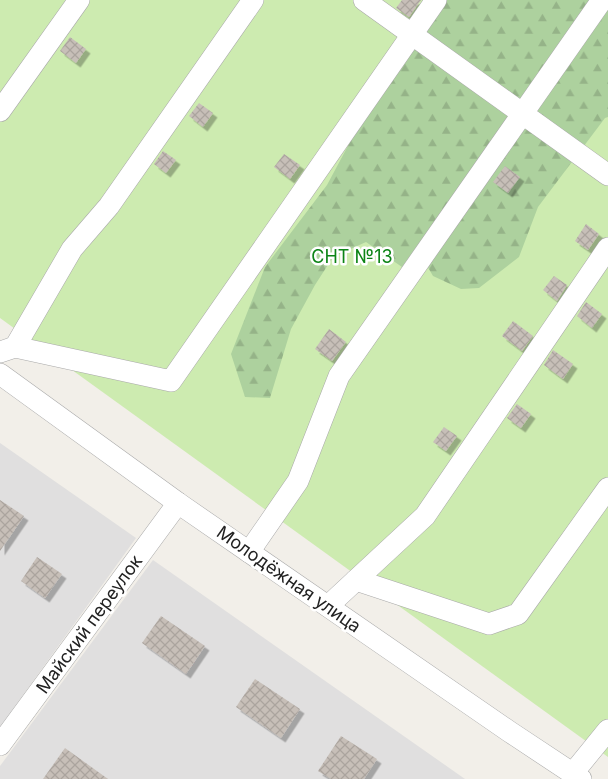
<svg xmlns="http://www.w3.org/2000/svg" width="608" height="779" font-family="Inter,sans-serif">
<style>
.residential{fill:#e0dfdf}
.grass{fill:#cdebb0}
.forest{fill:url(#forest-firs)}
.building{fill:url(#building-cross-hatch);filter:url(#shadow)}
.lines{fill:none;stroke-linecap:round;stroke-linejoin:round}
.minor-casing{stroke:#a9a9a9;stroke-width:22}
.minor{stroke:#fff;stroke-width:21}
.labels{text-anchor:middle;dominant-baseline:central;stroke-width:5;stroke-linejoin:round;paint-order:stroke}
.park-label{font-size:18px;fill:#0c8416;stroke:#fff}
.street-label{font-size:18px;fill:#222;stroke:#fff}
</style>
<defs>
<pattern id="forest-firs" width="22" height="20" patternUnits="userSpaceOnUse" patternTransform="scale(1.25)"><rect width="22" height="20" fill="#add19e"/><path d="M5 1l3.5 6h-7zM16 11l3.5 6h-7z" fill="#95b388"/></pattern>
<pattern id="building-cross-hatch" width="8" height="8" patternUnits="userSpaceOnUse" patternTransform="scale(1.25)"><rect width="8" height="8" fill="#c7bfb8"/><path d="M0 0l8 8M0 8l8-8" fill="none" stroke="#aba49e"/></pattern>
<filter id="shadow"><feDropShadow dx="4.5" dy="4.5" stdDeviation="0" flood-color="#0004"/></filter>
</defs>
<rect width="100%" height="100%" fill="#f2efe9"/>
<g class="residential">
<path d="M 0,443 L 136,538 L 0,727 Z"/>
<path d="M 153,560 L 465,779 L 0,779 L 0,766 Z"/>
</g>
<path class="grass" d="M 0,0 L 608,0 L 608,757 L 0,318 Z"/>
<g class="forest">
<path d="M 443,0 L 593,0 L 402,267 L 366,242 L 333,257 L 315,285 L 291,329 L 270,398 L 245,397 L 231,354 L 265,267 L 327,185 L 364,116 Z"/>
<path d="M 608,8 L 608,117 L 605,118 L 538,207 L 519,257 L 479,288 L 461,289 L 433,276 L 426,264 Z"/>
</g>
<g class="building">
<path d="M 402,0 L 421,0 L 409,17 L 396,8 Z"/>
<path d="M 70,37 L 86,49 L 76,63 L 60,51 Z"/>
<path d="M 199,103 L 213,113 L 203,127 L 189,116 Z"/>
<path d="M 163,151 L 176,160 L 166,173 L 154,164 Z"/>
<path d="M 284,154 L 300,165 L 290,179 L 274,167 Z"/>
<path d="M 505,166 L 520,177 L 508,193 L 493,182 Z"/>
<path d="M 586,224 L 599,234 L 588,250 L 575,241 Z"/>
<path d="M 554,276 L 567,285 L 557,301 L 543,290 Z"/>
<path d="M 586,302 L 602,314 L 592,328 L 577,316 Z"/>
<path d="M 513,321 L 533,336 L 522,351 L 502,336 Z"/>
<path d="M 329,329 L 346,342 L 332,361 L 315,349 Z"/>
<path d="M 553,350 L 573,364 L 563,379 L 544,365 Z"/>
<path d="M 517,404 L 531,414 L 521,428 L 507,418 Z"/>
<path d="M 444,427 L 457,436 L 446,451 L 433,442 Z"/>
<path d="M 0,500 L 24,516 L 0,551 Z"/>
<path d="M 37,557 L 62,574 L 45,598 L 21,581 Z"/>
<path d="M 161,616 L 205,646 L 186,674 L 142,643 Z"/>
<path d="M 255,679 L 300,709 L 281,738 L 236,707 Z"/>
<path d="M 341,736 L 377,759 L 364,779 L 331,779 L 318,771 Z"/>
<path d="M 65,748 L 108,779 L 43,779 Z"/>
</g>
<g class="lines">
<g class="minor-casing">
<g id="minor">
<path d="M 364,0 L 608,175"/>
<path d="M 0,111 L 79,0"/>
<path d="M 15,347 L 72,249 L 109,206 L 253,0"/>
<path d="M 0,352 L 15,347 L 171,381 L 436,0"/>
<path d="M 0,374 L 178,503 L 510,732 L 581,779"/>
<path d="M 249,552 L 298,481 L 339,376 L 602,0"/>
<path d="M 356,580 L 489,624 L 518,614 L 608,488"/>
<path d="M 328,606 L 425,516 L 608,248"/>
<path d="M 0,745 L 178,503"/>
<path d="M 573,773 L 608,730"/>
</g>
</g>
<use href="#minor" class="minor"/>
</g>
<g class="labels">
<g class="park-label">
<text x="352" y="256">СНТ №13</text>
</g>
<g class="street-label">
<text transform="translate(289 579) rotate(35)">Молодёжная улица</text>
<text transform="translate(89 624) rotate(-54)">Майский переулок</text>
</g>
</g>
</svg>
